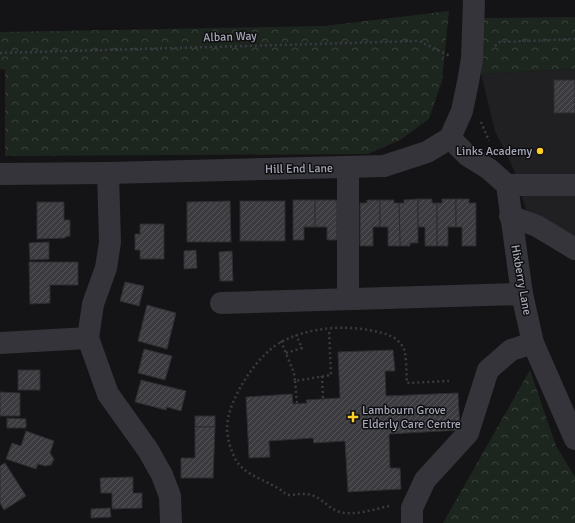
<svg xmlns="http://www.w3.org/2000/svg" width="575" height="523" font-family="Signika,sans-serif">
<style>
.built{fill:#201f22}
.forest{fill:url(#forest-crowns)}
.building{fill:url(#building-hatch);stroke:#2e2d31}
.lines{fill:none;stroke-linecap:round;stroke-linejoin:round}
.path{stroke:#3a3b42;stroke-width:2.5;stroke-dasharray:2 3;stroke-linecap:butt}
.minor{stroke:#34343a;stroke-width:22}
.poi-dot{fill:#fdcf24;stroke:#0f0e10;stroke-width:1.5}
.labels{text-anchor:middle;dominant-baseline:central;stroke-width:3;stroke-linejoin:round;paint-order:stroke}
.street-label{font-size:12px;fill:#a4a7b7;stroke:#0f0e10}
.poi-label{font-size:12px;fill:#a4a7b7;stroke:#0f0e10;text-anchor:end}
</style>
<defs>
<pattern id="forest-crowns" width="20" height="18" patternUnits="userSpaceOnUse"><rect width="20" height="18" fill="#1d251f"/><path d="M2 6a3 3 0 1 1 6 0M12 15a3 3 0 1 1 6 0" fill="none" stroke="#3b423d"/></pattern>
<pattern id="building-hatch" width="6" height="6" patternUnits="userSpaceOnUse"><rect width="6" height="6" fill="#3b3b40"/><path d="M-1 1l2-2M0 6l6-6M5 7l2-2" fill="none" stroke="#545459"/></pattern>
</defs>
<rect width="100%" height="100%" fill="#141315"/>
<path class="built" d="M 575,69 L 575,239 L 526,210 L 514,170 L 495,131 L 481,74 Z"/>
<g class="forest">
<path d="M 449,11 L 442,81 L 429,119 L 400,140 L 368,154 L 5,156 L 5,70 L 0,69 L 0,32 L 324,26 Z"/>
<path d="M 575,17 L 575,69 L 481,74 L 482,18 Z"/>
<path d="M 530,370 L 556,446 L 575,477 L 575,523 L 443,523 Z"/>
</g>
<g class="building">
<rect x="554" y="80" width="21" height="33"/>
<path d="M 418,199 L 418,243 L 410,243 L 410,246 L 400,246 L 399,203 L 404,203 L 404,200 Z"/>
<path d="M 418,199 L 432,199 L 432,203 L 437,203 L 437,246 L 425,246 L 425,227 L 418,227 Z"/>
<path d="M 442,199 L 456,199 L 456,227 L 448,227 L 448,246 L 437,246 L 437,203 L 442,203 Z"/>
<path d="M 456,199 L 469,199 L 469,203 L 476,203 L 476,246 L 462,246 L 462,227 L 456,227 Z"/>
<path d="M 293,200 L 315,200 L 315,227 L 304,227 L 304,240 L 293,240 Z"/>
<path d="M 315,200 L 337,200 L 337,240 L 327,240 L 327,227 L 315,227 Z"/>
<path d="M 367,200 L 380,200 L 380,227 L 373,227 L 373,246 L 360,246 L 360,203 L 367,203 Z"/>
<path d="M 380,200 L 394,200 L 394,203 L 399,203 L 400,246 L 388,246 L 388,227 L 380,227 Z"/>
<path d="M 230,201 L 231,242 L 187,242 L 187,202 Z"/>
<rect x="240" y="201" width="45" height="40"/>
<path d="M 37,202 L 64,202 L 64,220 L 70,220 L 70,236 L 65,237 L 65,238 L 37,239 Z"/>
<path d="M 140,224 L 164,224 L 164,259 L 140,259 L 140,250 L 135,250 L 135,234 L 140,234 Z"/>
<path d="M 49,242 L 49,259 L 30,260 L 29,243 Z"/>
<path d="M 196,250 L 197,268 L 184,269 L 184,251 Z"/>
<path d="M 232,251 L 233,281 L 220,281 L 219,252 Z"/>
<path d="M 29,262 L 78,262 L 78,285 L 50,285 L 50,303 L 30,304 Z"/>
<path d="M 125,282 L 144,286 L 139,306 L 120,301 Z"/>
<path d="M 147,305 L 176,313 L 167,349 L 138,341 Z"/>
<path d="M 144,349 L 172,356 L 165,380 L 138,373 Z"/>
<path d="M 393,350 L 395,371 L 385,371 L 386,396 L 458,393 L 460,430 L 389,434 L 390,468 L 400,468 L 401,489 L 348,492 L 345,441 L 314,443 L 313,438 L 269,441 L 270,457 L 249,458 L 246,397 L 292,394 L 293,404 L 307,403 L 306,400 L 340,398 L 338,352 Z"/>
<rect x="18" y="370" width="22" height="20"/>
<path d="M 141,380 L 186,391 L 181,411 L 167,407 L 166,410 L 135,402 Z"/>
<path d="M 0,392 L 20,393 L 20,416 L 0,416 Z"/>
<rect x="195" y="416" width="20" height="11"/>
<path d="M 7,418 L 26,419 L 26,428 L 7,428 Z"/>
<path d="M 195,427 L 215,427 L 213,478 L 181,478 L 181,458 L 195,458 Z"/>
<path d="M 26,431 L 54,441 L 50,453 L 54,459 L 51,465 L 45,466 L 38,464 L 36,469 L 6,459 L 12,443 L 21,446 Z"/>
<path d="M 5,463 L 26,496 L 4,510 L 0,503 L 0,466 Z"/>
<path d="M 133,477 L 133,493 L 142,493 L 142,508 L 112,509 L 112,493 L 101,493 L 100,478 Z"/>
<path d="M 110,508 L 111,517 L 91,518 L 91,509 Z"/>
</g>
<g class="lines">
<g class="path">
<path d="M 495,46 L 500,42 L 575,39"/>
<path d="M 0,53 L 419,41 L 450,56"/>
<path d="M 481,122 L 489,141"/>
<path d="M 281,341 L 294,373 L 295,381 L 331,375 L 329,329"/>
<path d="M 286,353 L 302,348 L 296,335"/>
<path d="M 322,376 L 323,399"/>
<path d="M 295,381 L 297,403"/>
<path d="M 389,506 C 374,509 356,516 340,512 C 329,509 324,500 314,496 C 305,492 297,495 287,495 C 272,481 250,479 237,462 C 231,452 227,438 227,427 C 228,399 258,353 283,341 C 309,328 341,325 369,330 C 382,333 395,334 403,347 C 407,353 406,374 407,383 L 449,381"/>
</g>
<g class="minor">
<path d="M 450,138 L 468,156 L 489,169 L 507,185 L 522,294 L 533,343 L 575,439"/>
<path d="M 348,168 L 348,299"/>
<path d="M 108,173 L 110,242 L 106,268 L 93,304 L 88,338 L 108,394 L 148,450 L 162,475 L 170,496 L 171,523"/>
<path d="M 0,174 L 108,173 L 384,166 L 427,152 L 450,138 L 462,111 L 468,82 L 472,59 L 474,0"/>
<path d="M 507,185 L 575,185"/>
<path d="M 510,216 L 537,226 L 575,249"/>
<path d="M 221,303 L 522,294"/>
<path d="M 0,343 L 88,338"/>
<path d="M 412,523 L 412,508 L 425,480 L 468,433 L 488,370 L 511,350 L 533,343"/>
</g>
</g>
<g class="poi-dot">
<circle cx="540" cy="151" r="4"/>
<path d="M351 411h4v4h4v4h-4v4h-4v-4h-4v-4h4z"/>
</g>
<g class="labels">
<g class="street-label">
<text transform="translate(230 37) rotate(-2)">Alban Way</text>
<text transform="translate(299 169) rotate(-1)">Hill End Lane</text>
<text transform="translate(521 280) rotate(80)">Hixberry Lane</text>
</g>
<g class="poi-label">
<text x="532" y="151">Links Academy</text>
<text x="362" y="410" text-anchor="start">Lambourn Grove<tspan x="362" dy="14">Elderly Care Centre</tspan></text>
</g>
</g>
</svg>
